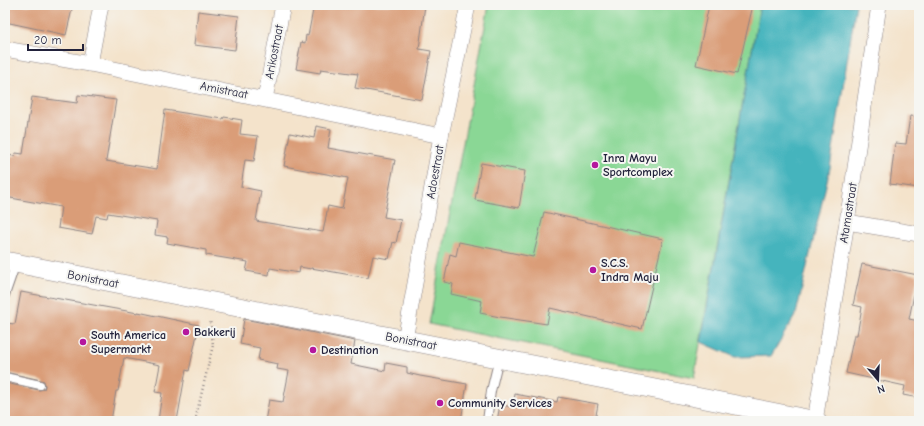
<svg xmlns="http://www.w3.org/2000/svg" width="924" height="426" font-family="'Comic Neue',sans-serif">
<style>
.green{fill:#8ad795;stroke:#567c68}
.water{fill:#45b4bd;stroke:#346b7c}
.building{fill:#da9d78}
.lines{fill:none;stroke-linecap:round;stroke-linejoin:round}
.service-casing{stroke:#8b8283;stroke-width:10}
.minor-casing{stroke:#8b8283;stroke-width:16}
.tertiary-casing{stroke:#8b8283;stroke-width:20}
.path{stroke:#8b8283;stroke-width:2.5;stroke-dasharray:1 3;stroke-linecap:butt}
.service{stroke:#fff;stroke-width:8}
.minor{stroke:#fff;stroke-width:15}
.tertiary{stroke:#fff;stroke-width:19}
.poi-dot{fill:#b5179e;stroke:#f6f6f2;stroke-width:1.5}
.labels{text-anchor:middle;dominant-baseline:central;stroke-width:4;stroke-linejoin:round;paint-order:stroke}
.street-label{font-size:12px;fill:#22223b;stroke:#f6f6f2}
.poi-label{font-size:12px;font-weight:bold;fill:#22223b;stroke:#f6f6f2;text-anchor:start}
</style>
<rect width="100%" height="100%" fill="#f6f6f2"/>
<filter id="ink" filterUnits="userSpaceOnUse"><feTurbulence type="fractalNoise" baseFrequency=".025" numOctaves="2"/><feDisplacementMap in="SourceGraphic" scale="8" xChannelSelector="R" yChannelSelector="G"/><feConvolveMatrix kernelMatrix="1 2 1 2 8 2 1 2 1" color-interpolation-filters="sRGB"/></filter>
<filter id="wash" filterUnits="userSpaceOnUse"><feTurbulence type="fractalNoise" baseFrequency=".012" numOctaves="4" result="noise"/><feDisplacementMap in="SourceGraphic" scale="16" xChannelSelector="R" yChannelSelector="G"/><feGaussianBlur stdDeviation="0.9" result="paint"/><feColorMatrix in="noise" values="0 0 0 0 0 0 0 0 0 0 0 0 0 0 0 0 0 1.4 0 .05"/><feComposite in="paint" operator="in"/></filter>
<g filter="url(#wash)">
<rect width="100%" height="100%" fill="#f4e3cb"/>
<path class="green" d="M 489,5 L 760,5 L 694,378 L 429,324 Z"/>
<path class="water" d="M 760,5 L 856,5 L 830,168 L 796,314 L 771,356 L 735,357 L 701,342 Z"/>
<g id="blocks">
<g class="building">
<path d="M 5,5 L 73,5 L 66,35 L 5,22 Z"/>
<path d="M 314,5 L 425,5 L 419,49 L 431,51 L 422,100 L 355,88 L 358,74 L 321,69 L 320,73 L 296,69 L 301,42 L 305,43 L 306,35 L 308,36 Z"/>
<path d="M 709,5 L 753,5 L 737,74 L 696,65 Z"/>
<path d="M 198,11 L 239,16 L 235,50 L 194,45 Z"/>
<path d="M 78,95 L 116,100 L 106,161 L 157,169 L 165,110 L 223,119 L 224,117 L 242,120 L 240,134 L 258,136 L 254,161 L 245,160 L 241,187 L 261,191 L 256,221 L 323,232 L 328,206 L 342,209 L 348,178 L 284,166 L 290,133 L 314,138 L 316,126 L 331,129 L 328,148 L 395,160 L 384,217 L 401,220 L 396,243 L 393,242 L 389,259 L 373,256 L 368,278 L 311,268 L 311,269 L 300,267 L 299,273 L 270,268 L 269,275 L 246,271 L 248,262 L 206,255 L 206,250 L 167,243 L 168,237 L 155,235 L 157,221 L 108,213 L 107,218 L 96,216 L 92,234 L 58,228 L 61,207 L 5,197 L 5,155 L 15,156 L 16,153 L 23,154 L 32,97 L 77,103 Z"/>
<path d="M 910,116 L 919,117 L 919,188 L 890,184 L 895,143 L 906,144 Z"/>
<path d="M 481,163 L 525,171 L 519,208 L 475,200 Z"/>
<path d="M 544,212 L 663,239 L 642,329 L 550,308 L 547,324 L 500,317 L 480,313 L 482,301 L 451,294 L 453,284 L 444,282 L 450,254 L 456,256 L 459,242 L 533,257 Z"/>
<path d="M 862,264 L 918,275 L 909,319 L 919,321 L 919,398 L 903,395 L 905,386 L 846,373 L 854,335 L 857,335 L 862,307 L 853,305 Z"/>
<path d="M 21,292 L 138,313 L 138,312 L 199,325 L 189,371 L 186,370 L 177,421 L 158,421 L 162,393 L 155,392 L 160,365 L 124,358 L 118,391 L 116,391 L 111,421 L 5,421 L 5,383 L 39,390 L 44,389 L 45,386 L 44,381 L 41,380 L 5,372 L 5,323 L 15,324 Z"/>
<path d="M 244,319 L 355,341 L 351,364 L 385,371 L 386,363 L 407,367 L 407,373 L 420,376 L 467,384 L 461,421 L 265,421 L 269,400 L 283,402 L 289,371 L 277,369 L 278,364 L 258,360 L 260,348 L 240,344 Z"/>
<path d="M 515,394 L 557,402 L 558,397 L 598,404 L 595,421 L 497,421 L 500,405 L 513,407 Z"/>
</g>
</g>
</g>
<g filter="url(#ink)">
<use href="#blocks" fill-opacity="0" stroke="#8b8283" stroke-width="1"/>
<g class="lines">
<g class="service-casing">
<g id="service">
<path d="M 5,295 L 16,263"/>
<path d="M 5,377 L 40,385"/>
<path d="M 487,421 L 491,391 L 499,358"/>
</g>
</g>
<g class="minor-casing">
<g id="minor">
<path d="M 5,49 L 90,64 L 441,136"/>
<path d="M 90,64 L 101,5"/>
<path d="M 265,99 L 283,5"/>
<path d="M 847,222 L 919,234"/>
<path d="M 405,340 L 441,136 L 468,5"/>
<path d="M 815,421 L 847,222 L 879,5"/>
</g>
</g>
<g class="tertiary-casing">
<path id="tertiary" d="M 5,261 L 817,421"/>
</g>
<path class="path" d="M 195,421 L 213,345 L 210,320"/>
<use href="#service" class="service"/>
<use href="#minor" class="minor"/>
<use href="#tertiary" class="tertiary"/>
</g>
</g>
<g class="poi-dot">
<circle cx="595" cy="165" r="4"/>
<circle cx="593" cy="270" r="4"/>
<circle cx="186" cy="332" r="4"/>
<circle cx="83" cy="342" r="4"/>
<circle cx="313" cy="350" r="4"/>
<circle cx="440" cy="403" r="4"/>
</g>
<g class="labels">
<g class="street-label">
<text transform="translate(274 52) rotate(-79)">Arikostraat</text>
<text transform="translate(224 90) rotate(11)">Amistraat</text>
<text transform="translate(435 172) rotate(-80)">Adoestraat</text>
<text transform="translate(848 213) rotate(-81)">Atamastraat</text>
<text transform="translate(93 279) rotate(11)">Bonistraat</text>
<text transform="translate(411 341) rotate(11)">Bonistraat</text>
</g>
<g class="poi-label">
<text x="603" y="158">Inra Mayu<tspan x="603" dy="14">Sportcomplex</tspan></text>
<text x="601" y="263">S.C.S.<tspan x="601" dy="14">Indra Maju</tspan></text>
<text x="194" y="332">Bakkerij</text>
<text x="91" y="335">South America<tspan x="91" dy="14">Supermarkt</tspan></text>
<text x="321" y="350">Destination</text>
<text x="448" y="403">Community Services</text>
</g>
</g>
<rect width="924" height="426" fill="none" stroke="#f6f6f2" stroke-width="20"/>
<g transform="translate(878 380) rotate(161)" stroke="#f6f6f2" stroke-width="3" paint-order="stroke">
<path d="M0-3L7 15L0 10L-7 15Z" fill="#22223b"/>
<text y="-6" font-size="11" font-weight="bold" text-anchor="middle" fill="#22223b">N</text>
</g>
<path d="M28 44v6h55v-6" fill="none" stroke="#22223b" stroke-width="2"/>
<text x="34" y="44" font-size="12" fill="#22223b" stroke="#f6f6f2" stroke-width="3" paint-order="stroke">20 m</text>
</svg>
